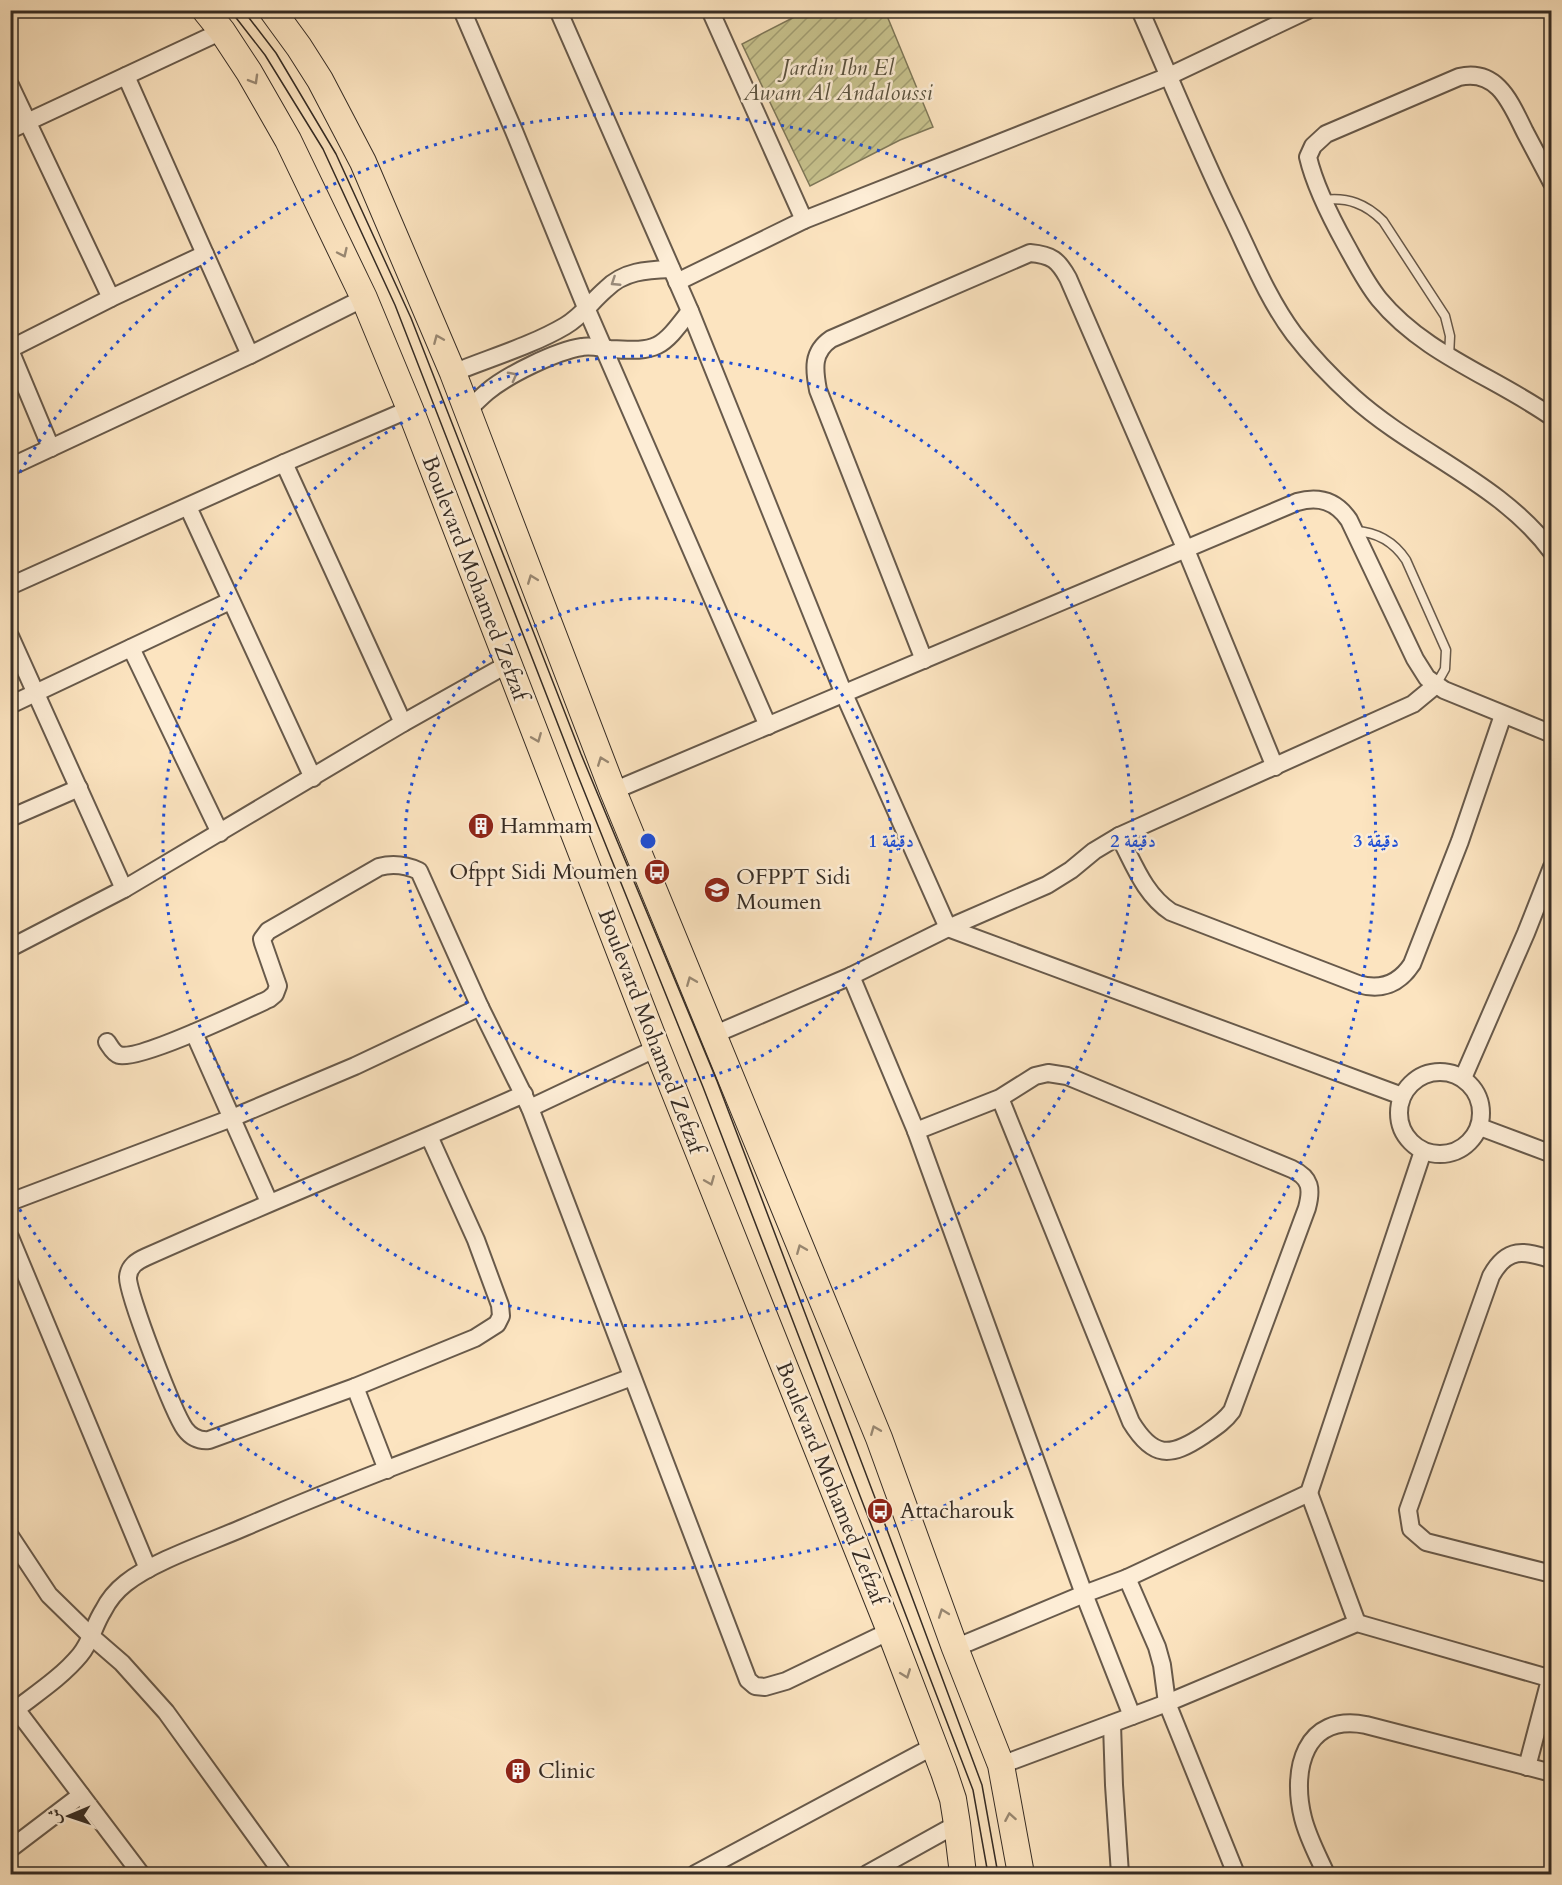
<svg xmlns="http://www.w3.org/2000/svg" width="1562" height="1885" font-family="Cardo,Amiri,serif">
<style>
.garden{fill:url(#garden-furrows);stroke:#7e7758;stroke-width:1.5}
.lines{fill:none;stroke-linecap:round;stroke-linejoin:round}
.service-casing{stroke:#685a4b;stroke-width:11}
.minor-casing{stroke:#685a4b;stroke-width:20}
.primary-casing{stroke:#362c24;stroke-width:28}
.service{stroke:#fdedd6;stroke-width:8}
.minor{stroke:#fdedd6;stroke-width:16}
.primary{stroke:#fce4c0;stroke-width:26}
.tram{stroke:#362c24;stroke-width:1.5}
.oneway{stroke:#998872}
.oneway2{stroke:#9a8c7d}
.ring{fill:none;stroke:#1d4ed8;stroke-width:3;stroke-dasharray:3 6}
.labels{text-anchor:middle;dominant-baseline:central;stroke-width:5;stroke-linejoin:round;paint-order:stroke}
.park-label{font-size:22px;font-style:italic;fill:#5a523e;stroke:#fdedd6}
.street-label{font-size:22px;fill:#362c24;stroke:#fdedd6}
.poi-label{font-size:22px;fill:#362c24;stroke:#fdedd6;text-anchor:start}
.centre{fill:#1d4ed8;stroke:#fdedd6;stroke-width:3}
.ring-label{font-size:18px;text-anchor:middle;font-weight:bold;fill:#1d4ed8;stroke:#fdedd6;stroke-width:5;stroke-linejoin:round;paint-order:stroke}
</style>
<defs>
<pattern id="garden-furrows" width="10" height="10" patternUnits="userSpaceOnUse" patternTransform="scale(1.5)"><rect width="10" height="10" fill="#c7c28d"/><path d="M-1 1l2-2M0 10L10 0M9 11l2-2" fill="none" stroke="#a29e73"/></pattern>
</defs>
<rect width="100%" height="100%" fill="#fce4c0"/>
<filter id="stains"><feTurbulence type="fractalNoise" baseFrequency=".00333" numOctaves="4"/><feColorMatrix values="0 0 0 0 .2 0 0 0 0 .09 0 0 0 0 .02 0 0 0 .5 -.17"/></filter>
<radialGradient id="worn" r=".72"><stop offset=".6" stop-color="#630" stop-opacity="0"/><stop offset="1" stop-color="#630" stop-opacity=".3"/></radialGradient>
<path class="garden" d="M 808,10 L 885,11 L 933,127 L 900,140 L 810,186 L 742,44 Z"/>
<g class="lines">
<g class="service-casing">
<g id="service">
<path d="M 1324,200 C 1348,197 1366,204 1383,221 L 1445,316 L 1450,336 L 1449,357"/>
<path d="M 1355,531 C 1377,532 1394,542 1406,560 L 1446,650 L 1445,669 L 1436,685"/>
</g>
</g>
<g class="minor-casing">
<g id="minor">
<path d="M 462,10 L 514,131 L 587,310 L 768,726"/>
<path d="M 558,10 L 690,311 L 844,694 L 948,928 L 1402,1096"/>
<path d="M 710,10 L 804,220"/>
<path d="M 1140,10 C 1170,78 1198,147 1230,213 C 1250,254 1267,298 1294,334 C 1311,356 1332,378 1353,397 C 1415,453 1501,483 1552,552"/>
<path d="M 126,76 L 205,254"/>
<path d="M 10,85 L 111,298"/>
<path d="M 10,130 L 222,31"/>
<path d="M 1552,183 C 1543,166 1534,149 1525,132 C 1511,104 1498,68 1459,77 L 1326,134 L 1313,146 L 1308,157 C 1315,187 1331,218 1346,245 C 1356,263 1366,283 1379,299 C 1424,354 1495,377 1552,417"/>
<path d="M 677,282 L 804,220 L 1169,76 L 1308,10"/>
<path d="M 10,349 L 111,298 L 205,254 L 250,355"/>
<path d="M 10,350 L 51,448"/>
<path d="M 453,373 C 489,358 531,346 565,326 C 582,316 591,302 606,289 C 624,271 646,270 671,269"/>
<path d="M 467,411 C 473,405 480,398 487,392 C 507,375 556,351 582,347 C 591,345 601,348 610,349 C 658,352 661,349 690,311"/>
<path d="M 284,463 L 403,723"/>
<path d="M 10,467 L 250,355 L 364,298"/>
<path d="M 188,507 L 313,778"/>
<path d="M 10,586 L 284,463 L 410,409"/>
<path d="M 10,636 L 124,889"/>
<path d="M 131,648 L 220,833"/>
<path d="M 924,660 L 818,390 C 814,369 812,352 831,339 L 1030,253 C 1052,255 1058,260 1068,278 L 1186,550 L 1275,767"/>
<path d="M 10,705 L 230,601"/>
<path d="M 613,791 L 1297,502 C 1319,496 1336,501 1349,520 L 1415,659 L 1427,678 L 1444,690 L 1552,734"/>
<path d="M 10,818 L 79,788"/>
<path d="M 1119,836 C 1134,864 1144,894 1171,912 L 1358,984 C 1381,991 1399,984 1412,964 L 1460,841 L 1503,715"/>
<path d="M 10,948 L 124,889 L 403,723 L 508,664"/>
<path d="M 851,976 L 916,1131 L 1084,1594 L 1132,1716"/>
<path d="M 194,1033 L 269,1202"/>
<path d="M 713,1035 L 851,976 L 948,928 L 1047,885 L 1071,870 L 1094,851 L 1119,836 L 1413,704 L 1436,685"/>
<path d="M 107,1042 C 110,1046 113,1053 119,1055 C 138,1061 245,1010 269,999 L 275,994 L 278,986 L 263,943 L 262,939 L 268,931 L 379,867 C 394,863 406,865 419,871 L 480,1007 L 530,1108 L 748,1680 L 755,1686 L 765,1687 L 786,1681 L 890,1631"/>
<circle cx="1440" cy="1113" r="41"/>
<path d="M 1463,1078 L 1526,933 L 1552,867"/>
<path d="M 530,1108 L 657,1048"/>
<path d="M 1480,1127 L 1552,1154"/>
<path d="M 916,1131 L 1000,1098 L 1035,1076 L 1048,1073 L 1067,1076 L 1292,1169 C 1311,1178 1312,1189 1307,1208 L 1232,1411 C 1224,1422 1214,1428 1204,1435 C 1170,1458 1153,1458 1131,1422 L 1000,1098"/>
<path d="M 429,1136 L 476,1240 L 500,1305 L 501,1316 L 497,1324 L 475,1338 L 355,1387 L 209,1440 C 199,1441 191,1437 185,1429 C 174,1414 127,1293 128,1277 C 129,1266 137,1261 146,1257 C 271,1201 399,1150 524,1094"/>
<path d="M 10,1202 L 232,1118 L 355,1066 L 480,1007"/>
<path d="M 10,1237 L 148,1569"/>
<path d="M 1552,1260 C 1524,1250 1507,1247 1491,1276 L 1408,1510 L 1411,1529 L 1426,1542 L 1552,1574"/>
<path d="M 355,1387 L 387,1470"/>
<path d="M 1309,1493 L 1357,1623"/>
<path d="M 10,1536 L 49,1595 L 92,1637 L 122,1663 L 166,1712 L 283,1874"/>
<path d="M 1127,1578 L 1157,1647 L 1162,1665 L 1167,1703 L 1236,1874"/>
<path d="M 955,1648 L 1084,1594 L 1127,1578 L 1309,1493 L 1423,1151"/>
<path d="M 16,1709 L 141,1874"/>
<path d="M 10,1714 C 34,1695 61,1678 80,1655 C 91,1642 94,1625 103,1611 C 108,1601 117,1590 126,1583 C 155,1560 211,1542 245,1527 C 372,1472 503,1426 632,1377"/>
<path d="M 1112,1724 L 1114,1785 L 1120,1874"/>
<path d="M 1001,1765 L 1167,1703 L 1357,1623 L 1552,1679"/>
<path d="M 1527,1767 L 1552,1672"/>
<path d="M 10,1849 L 81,1795"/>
<path d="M 695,1874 L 934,1746"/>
<path d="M 867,1874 L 957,1824"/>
<path d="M 1326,1874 C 1318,1856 1308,1838 1303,1818 C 1291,1770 1304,1713 1366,1725 L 1552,1773"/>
</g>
</g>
<g class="primary-casing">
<g id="primary">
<path d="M 205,10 L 222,31 L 249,72 L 288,140 L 364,298 L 410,409 L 657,1048 L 890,1631 L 944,1772 L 953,1799 L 957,1824 L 963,1874"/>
<path d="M 272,10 L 299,47 L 320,80 L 363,162 L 453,373 L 613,791 L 879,1438 L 955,1648 L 1001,1765 L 1021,1874"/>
</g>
</g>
<use href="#service" class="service"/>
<use href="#minor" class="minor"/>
<use href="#primary" class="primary"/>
<g class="tram">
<path d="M 230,10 L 265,55 L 323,149 L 395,305 L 578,776 L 703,1087 L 973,1790 L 988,1874"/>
<path d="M 243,10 L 276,53 L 336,154 L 411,318 L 581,754 L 717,1081 L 880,1511 L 982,1785 L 998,1874"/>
</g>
</g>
<defs><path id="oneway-chevron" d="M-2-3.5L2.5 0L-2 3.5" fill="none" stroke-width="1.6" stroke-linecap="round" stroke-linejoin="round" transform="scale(1.5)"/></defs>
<g class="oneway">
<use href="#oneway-chevron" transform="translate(254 80) rotate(60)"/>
<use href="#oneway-chevron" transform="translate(343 253) rotate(65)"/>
<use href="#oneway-chevron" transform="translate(438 339) rotate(-113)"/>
<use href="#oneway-chevron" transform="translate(532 579) rotate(-111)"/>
<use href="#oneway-chevron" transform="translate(537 738) rotate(68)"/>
<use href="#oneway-chevron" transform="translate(602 761) rotate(-111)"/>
<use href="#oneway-chevron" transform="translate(691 981) rotate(-112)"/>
<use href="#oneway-chevron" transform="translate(710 1181) rotate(68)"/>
<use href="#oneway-chevron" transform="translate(801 1249) rotate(-112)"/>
<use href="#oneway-chevron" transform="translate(875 1430) rotate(-112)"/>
<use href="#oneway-chevron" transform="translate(943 1613) rotate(-110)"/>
<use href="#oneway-chevron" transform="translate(906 1674) rotate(69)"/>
<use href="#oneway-chevron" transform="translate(1010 1817) rotate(-100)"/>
</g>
<g class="oneway2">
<use href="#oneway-chevron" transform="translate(615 282) rotate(147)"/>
<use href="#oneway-chevron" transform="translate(513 376) rotate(-28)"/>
</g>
<g class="ring">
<circle cx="648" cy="841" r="243"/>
<circle cx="648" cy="841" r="485"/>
<path d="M11 488A728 728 0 1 1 11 1194"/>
</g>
<defs>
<g id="building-disc" transform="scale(1.35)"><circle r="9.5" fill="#8f2418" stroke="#fdedd6"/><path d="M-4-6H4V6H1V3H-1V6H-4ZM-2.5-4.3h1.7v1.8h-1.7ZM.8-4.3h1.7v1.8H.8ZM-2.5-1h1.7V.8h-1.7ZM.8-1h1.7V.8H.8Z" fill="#fff"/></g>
<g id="bus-disc" transform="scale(1.35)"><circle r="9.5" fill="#8f2418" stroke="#fdedd6"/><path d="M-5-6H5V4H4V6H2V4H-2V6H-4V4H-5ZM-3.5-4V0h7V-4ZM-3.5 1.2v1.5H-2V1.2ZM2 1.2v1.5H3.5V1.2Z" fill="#fff"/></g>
<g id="university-disc" transform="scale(1.35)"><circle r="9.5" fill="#8f2418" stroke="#fdedd6"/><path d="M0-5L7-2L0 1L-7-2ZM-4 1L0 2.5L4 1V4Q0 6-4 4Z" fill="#fff"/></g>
</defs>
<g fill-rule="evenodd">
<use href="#building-disc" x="481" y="826"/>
<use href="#bus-disc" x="657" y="872"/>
<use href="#university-disc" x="717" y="890"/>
<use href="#bus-disc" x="880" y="1511"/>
<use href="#building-disc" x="518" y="1771"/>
</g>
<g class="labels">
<g class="park-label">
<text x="838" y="68">Jardin Ibn El<tspan x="838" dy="25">Awam Al Andaloussi</tspan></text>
</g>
<g class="street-label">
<text transform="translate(475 578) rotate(69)">Boulevard Mohamed Zefzaf</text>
<text transform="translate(651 1031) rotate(69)">Boulevard Mohamed Zefzaf</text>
<text transform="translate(831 1483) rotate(68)">Boulevard Mohamed Zefzaf</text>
</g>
<g class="poi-label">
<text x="500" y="826">Hammam</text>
<text x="638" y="872" text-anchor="end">Ofppt Sidi Moumen</text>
<text x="736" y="877">OFPPT Sidi<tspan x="736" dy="25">Moumen</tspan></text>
<text x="900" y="1511">Attacharouk</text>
<text x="538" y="1771">Clinic</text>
</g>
</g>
<circle cx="648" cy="841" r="9" class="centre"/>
<g class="ring-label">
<text x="891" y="847">1 دقيقة</text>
<text x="1133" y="847">2 دقيقة</text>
<text x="1376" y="847">3 دقيقة</text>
</g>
<rect width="1562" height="1885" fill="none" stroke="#fce4c0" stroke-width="36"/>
<rect x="12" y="12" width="1538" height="1861" fill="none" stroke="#362c24" stroke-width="3"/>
<rect x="18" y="18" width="1526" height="1849" fill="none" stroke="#362c24" stroke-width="1.5"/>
<g transform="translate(69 1816) rotate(268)" stroke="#fdedd6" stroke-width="4.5" paint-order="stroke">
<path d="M0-4.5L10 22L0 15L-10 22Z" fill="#362c24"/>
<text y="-9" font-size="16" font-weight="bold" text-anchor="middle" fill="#362c24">ش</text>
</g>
<rect width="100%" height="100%" filter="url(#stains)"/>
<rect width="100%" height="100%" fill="url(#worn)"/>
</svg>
